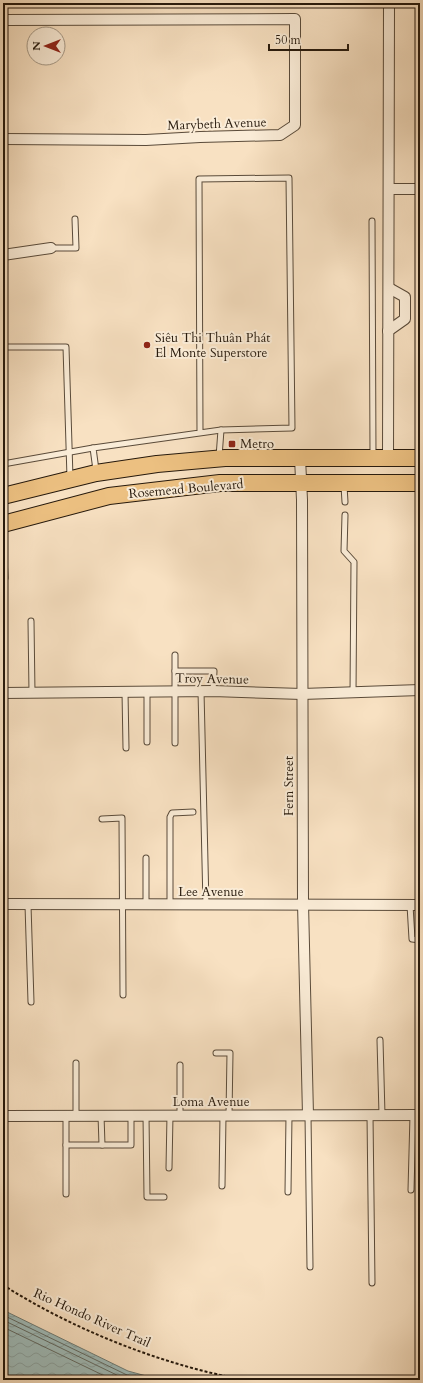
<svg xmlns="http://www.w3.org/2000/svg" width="423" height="1383" font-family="Cardo,serif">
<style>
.water{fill:url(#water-waves);stroke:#6f7b74}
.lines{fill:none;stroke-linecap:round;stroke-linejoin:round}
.shore{stroke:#626a63;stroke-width:1}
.lane-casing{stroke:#5a4b3a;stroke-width:7}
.street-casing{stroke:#5a4b3a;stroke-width:12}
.primary-casing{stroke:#26190c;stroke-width:18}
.path{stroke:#26190c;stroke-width:2;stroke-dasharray:3 2;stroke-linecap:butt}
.lane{stroke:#faecd7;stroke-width:5}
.street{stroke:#faecd7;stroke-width:10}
.primary{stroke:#ecc081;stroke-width:16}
.poi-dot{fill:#8f2418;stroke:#faecd7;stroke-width:1.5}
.labels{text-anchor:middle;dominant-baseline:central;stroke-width:4;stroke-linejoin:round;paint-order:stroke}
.street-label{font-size:13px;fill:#26190c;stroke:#faecd7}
.poi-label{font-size:13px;fill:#26190c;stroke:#faecd7;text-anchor:start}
</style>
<defs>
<pattern id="water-waves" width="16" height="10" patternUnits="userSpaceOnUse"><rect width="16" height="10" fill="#9fbcba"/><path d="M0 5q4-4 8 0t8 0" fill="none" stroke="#89a19f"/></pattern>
</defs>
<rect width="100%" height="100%" fill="#f8e1c2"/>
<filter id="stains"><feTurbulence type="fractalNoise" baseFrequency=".005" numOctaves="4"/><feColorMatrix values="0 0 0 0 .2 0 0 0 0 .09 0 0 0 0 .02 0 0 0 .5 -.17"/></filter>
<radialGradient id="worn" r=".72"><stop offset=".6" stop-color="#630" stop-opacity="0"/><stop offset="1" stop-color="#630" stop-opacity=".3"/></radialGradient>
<path class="water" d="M 3,1310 L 128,1371 L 161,1380 L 3,1380 Z"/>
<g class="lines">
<g class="shore">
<path d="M 3,1315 L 127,1375 L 146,1380"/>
<path d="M 3,1320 L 127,1380"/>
<path d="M 3,1327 L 113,1380"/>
</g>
<g class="lane-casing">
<g id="lane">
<path d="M 372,221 L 373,455"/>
<path d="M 51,248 L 76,248 L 75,219"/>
<path d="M 3,347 L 66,347 L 70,478"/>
<path d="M 219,457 L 221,430"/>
<path d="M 3,464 L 93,448"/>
<path d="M 96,470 L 93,448 L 221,430 L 292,428 L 289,178 L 199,179 L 200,432"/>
<path d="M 344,486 L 345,502"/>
<path d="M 345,515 L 344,551 L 354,562 L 353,693"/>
<path d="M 3,535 L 5,578 L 3,586"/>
<path d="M 31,621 L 32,693"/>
<path d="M 175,671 L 214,671 L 213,691"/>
<path d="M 201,691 L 206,905"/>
<path d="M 125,692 L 126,748"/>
<path d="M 147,692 L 147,742"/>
<path d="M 175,743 L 175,655"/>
<path d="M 102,819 L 122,818 L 123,995"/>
<path d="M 146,858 L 146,905"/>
<path d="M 28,905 L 31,1002"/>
<path d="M 170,905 L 170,817 L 172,813 L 193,812"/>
<path d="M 410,905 L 412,939 L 420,940"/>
<path d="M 380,1040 L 382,1115"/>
<path d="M 216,1053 L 230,1053 L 229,1115"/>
<path d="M 76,1063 L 76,1115"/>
<path d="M 101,1115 L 102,1145"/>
<path d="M 146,1115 L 147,1197 L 164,1197"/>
<path d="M 180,1115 L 180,1065"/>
<path d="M 308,1115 L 310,1267"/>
<path d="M 370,1115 L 372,1283"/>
<path d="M 66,1116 L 66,1194"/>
<path d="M 66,1145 L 131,1145 L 131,1115"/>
<path d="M 169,1168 L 170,1115"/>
<path d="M 222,1186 L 223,1115"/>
<path d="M 411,1190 L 413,1115"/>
<path d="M 288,1192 L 289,1115"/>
</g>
</g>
<g class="street-casing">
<g id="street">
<path d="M 3,20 L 295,19 L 295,125 L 280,135 L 200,137 L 146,140 L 3,139"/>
<path d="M 389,189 L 420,189"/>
<path d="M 3,255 L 51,248"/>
<path d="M 388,331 L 405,319 L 405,297 L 389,288"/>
<path d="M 300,458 L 302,500 L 303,903 L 308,1115"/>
<path d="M 388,458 L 389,3"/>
<path d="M 3,693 L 213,691 L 302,694 L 420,690"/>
<path d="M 3,904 L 420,905"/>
<path d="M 3,1116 L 420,1115"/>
</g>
</g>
<g class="primary-casing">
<g id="primary">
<path d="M 3,496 L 96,473 L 157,464 L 225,458 L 420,458"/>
<path d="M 3,524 L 109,496 L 220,483 L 420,483"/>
</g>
</g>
<path class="path" d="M 3,1285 C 74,1330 162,1365 245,1380"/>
<use href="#lane" class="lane"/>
<use href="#street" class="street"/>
<use href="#primary" class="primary"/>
</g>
<g class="poi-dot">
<circle cx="147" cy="345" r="4"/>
<rect x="228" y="440" width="8" height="8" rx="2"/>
</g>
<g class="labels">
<g class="street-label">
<text transform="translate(217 124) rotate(-2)">Marybeth Avenue</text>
<text transform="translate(186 489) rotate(-5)">Rosemead Boulevard</text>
<text transform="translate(212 679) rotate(1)">Troy Avenue</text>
<text transform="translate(289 786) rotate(-90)">Fern Street</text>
<text x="211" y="892">Lee Avenue</text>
<text x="211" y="1102">Loma Avenue</text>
<text transform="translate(92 1318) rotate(24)">Rio Hondo River Trail</text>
</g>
<g class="poi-label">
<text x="155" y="338">Siêu Thi Thuân Phát<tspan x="155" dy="15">El Monte Superstore</tspan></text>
<text x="240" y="444">Metro</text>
</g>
</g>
<rect width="423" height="1383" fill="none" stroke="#f8e1c2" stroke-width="16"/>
<rect x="4" y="4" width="415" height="1375" fill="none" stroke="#26190c" stroke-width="2"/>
<rect x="8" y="8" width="407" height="1367" fill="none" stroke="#26190c"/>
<g transform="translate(46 46) rotate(270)"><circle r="19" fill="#faecd7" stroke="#a59886"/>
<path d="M0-3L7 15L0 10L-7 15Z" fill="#8f2418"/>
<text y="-6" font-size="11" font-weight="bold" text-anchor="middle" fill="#26190c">N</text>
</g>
<path d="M269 44v6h79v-6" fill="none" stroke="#26190c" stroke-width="2"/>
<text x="275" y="44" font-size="12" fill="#26190c" stroke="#faecd7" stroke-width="3" paint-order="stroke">50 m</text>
<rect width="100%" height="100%" filter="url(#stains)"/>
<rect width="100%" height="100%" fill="url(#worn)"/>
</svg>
